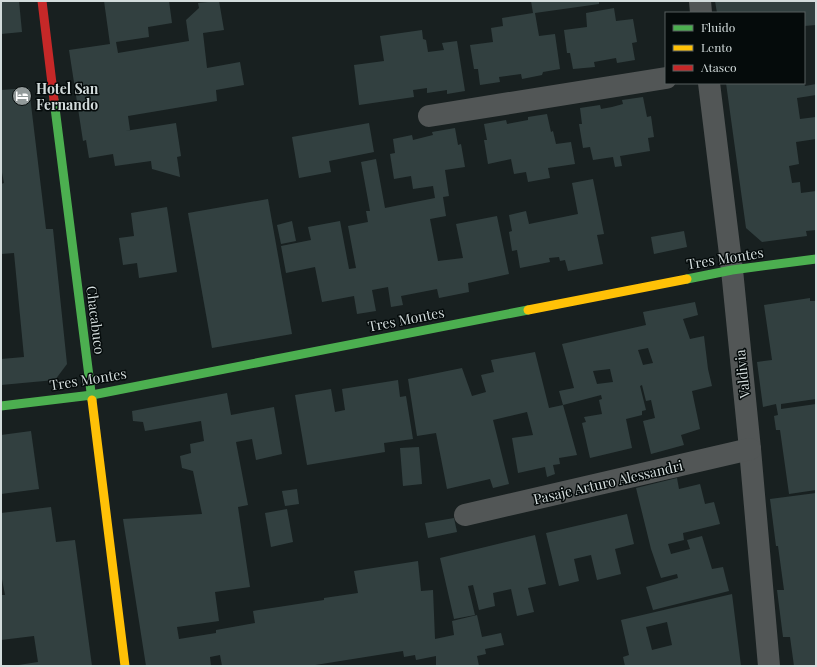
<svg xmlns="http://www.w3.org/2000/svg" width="817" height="667" font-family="'Playfair Display',serif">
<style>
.building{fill:#324040;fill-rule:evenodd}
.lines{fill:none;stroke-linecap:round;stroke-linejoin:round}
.street{stroke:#525656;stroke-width:22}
.fast{stroke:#4caf50;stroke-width:9}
.slow{stroke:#ffc107;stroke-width:9}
.jam{stroke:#c62828;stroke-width:9}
.labels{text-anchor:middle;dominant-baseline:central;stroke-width:3;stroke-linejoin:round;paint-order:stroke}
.poi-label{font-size:14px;font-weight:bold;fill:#d3dcdc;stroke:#050b0b;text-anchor:start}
.street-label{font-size:14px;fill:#d3dcdc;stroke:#050b0b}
</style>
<rect width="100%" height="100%" fill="#182020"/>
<g class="building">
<path d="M 1,1 L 19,1 L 22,32 L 1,34 Z"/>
<path d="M 104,1 L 169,1 L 172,23 L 148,27 L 149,37 L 116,42 L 118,53 L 189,41 L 186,20 L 199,8 L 198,3 L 219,1 L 224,30 L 203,33 L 207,68 L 240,62 L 244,85 L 216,90 L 217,101 L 128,116 L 130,130 L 125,131 L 176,123 L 181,156 L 177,157 L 180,177 L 152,169 L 151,161 L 115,166 L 113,154 L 89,158 L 86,140 L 83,141 L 69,50 L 110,44 Z"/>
<path d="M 531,1 L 599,1 L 599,4 L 535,13 L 539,36 L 555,34 L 560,69 L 543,72 L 542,75 L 522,79 L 521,74 L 499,77 L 500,82 L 480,85 L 478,69 L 474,69 L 470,45 L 493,42 L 491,28 L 503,26 L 502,18 L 533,13 Z"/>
<path d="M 715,1 L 816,1 L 816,25 L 804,26 L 804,13 L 717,13 Z"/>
<path d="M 614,8 L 616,21 L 633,19 L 637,42 L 632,43 L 635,60 L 617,63 L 616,58 L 594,62 L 595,67 L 573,69 L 570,53 L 567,53 L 564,30 L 587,27 L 586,13 Z"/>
<path d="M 422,30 L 423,39 L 426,40 L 428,52 L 444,50 L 442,43 L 457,41 L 465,91 L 447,94 L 447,90 L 427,93 L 427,88 L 413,90 L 414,97 L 359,105 L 354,65 L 384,61 L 380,36 Z"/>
<path d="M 726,83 L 804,83 L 805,86 L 816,84 L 816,95 L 797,98 L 800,119 L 816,117 L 816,139 L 796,142 L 799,164 L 789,166 L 792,183 L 800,182 L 801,193 L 816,191 L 816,230 L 806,231 L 807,236 L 762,242 L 746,228 Z"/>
<path d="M 29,88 L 46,229 L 53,229 L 67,364 L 55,380 L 1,385 L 1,359 L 24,357 L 14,253 L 1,254 L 1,184 L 4,183 L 1,167 L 1,90 Z"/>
<path d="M 643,97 L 647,117 L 651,116 L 654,137 L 648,138 L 650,151 L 620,156 L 622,166 L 615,167 L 613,157 L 593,160 L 590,147 L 583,148 L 579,124 L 582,124 L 580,108 L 600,105 L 601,109 L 612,107 L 623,104 L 622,100 Z"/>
<path d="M 547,114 L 551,132 L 553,131 L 556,144 L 571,142 L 575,164 L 548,168 L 550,178 L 528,182 L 526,172 L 514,174 L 511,159 L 488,164 L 484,140 L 487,140 L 484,124 L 506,120 L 507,124 L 528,120 L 528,117 Z"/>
<path d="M 369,123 L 374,152 L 329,161 L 331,172 L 299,178 L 292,137 Z"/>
<path d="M 455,128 L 458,145 L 461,144 L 465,167 L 445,170 L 449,196 L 443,197 L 446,216 L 430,219 L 438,261 L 463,258 L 456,224 L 497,216 L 509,274 L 468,283 L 469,292 L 439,298 L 437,289 L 401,296 L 403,305 L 391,307 L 388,287 L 372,290 L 376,311 L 357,314 L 354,296 L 322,302 L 315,267 L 286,273 L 281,246 L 311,240 L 308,227 L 340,221 L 349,269 L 356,268 L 348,226 L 368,222 L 366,211 L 370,211 L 361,162 L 376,159 L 385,208 L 435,198 L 433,186 L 413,189 L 411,176 L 394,179 L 390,154 L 395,153 L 393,139 L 412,135 L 413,140 L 433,135 L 432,132 Z"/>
<path d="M 593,179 L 604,234 L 597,235 L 603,264 L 568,271 L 565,260 L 560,261 L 559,257 L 549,258 L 550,262 L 520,268 L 517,250 L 512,251 L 509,232 L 512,231 L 509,215 L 526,211 L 529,224 L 578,214 L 572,183 Z"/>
<path d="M 268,199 L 292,334 L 212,348 L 188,213 Z"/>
<path d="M 167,207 L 177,272 L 139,278 L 137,263 L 123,265 L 119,238 L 134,236 L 131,213 Z"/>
<path d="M 292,221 L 296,241 L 281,244 L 277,225 Z"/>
<path d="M 684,231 L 687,247 L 654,254 L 651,237 Z"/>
<path d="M 810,298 L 810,301 L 816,301 L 816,399 L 781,404 L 781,409 L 816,404 L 816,490 L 789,494 L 780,430 L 776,430 L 774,416 L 778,415 L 776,404 L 763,407 L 757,362 L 772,360 L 764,305 Z"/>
<path d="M 695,302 L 698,315 L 683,319 L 690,339 L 704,336 L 708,369 L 712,386 L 692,391 L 700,429 L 681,435 L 684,445 L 651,454 L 643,421 L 655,418 L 651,400 L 646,401 L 642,385 L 640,386 L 646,410 L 642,411 L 642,415 L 626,419 L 632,448 L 590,458 L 582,423 L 586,422 L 584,417 L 602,414 L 599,400 L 602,399 L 601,395 L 563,405 L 559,391 L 574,388 L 562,344 L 646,325 L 643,312 ZM 648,348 L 653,363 L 643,365 L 638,350 ZM 610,369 L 613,382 L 597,384 L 593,371 Z"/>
<path d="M 535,352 L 549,408 L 563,405 L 577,455 L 559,458 L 560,464 L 553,465 L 555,474 L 547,477 L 545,467 L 518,473 L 512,438 L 533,435 L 527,412 L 493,420 L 509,484 L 493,488 L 490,479 L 447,489 L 436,433 L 417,436 L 408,379 L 462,368 L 472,396 L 486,392 L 481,375 L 494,372 L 491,360 Z"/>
<path d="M 398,380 L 400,397 L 406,396 L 413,439 L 384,443 L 385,452 L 307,465 L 295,395 L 331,389 L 335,412 L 345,410 L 342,389 Z"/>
<path d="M 227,393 L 231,415 L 274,407 L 282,454 L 256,460 L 252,439 L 236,442 L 248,505 L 238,507 L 250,587 L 215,592 L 219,621 L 177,627 L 179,639 L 216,633 L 216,630 L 255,623 L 253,611 L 324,600 L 324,598 L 358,593 L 354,571 L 418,561 L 421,591 L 433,590 L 435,639 L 454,635 L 452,621 L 477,615 L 482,637 L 501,633 L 504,645 L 485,649 L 486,654 L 477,656 L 479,666 L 436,666 L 436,656 L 416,660 L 415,655 L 404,657 L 403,651 L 309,666 L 222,666 L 220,655 L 210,657 L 211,666 L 146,666 L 123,519 L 202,514 L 193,471 L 182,468 L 180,456 L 191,453 L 190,444 L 204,441 L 201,421 L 145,431 L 143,422 L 133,421 L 132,411 Z"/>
<path d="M 31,431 L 39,489 L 1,494 L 1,435 Z"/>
<path d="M 419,447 L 422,484 L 403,486 L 400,448 Z"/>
<path d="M 677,478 L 679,489 L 700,484 L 705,504 L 714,502 L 720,524 L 683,533 L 684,540 L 668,544 L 671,554 L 690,549 L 687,540 L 702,536 L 712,569 L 723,567 L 729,591 L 653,610 L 646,587 L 678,578 L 677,574 L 661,578 L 651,549 L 636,488 Z"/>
<path d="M 297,489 L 299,504 L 285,506 L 282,491 Z"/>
<path d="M 816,493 L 816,666 L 794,666 L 790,637 L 783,637 L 777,590 L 784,590 L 778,546 L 776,546 L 770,499 Z"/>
<path d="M 51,507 L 56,542 L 75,540 L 92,666 L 12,666 L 38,662 L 34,636 L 1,640 L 1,595 L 5,595 L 1,574 L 1,513 Z"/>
<path d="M 287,509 L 293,542 L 271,547 L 265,513 Z"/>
<path d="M 627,514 L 634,544 L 615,549 L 621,574 L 597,580 L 591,555 L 574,559 L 579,581 L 559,586 L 546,533 Z"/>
<path d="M 454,518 L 457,532 L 428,538 L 425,523 Z"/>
<path d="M 535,535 L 546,584 L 528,588 L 534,612 L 517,616 L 511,589 L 493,593 L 495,606 L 479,610 L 473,585 L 468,586 L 475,615 L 454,619 L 440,558 Z"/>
<path d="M 732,594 L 741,666 L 625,666 L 623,657 L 629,655 L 621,620 ZM 667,622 L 672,645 L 652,650 L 646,627 Z"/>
</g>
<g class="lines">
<g class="street">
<path d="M 700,1 L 701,13"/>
<path d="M 709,83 L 732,270 L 750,449 L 769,666"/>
<path d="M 429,116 L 666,78"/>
<path d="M 465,515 L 750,449"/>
</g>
<g class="fast">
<path d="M 54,100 L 92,400"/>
<path d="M 687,279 L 732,270 L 816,259"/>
<path d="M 1,406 L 92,395 L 528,310"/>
</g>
<g class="slow">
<path d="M 528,310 L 687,279"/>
<path d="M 92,400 L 125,666"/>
</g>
<path class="jam" d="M 42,1 L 54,100"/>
</g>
<defs>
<g id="hotel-disc" transform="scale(1)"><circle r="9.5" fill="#929a9a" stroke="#050b0b"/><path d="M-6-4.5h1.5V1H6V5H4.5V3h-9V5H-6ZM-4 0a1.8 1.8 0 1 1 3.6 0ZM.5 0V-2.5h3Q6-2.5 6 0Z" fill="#fff"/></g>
</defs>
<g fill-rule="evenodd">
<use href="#hotel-disc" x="22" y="96"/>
</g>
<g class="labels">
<g class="poi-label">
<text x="36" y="88">Hotel San<tspan x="36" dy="16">Fernando</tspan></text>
</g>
<g class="street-label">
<text transform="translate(725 258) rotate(-9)">Tres Montes</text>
<text transform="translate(406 319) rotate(-11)">Tres Montes</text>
<text transform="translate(96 320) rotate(83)">Chacabuco</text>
<text transform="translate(742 374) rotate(-96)">Valdivia</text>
<text transform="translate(88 379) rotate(-9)">Tres Montes</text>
<text transform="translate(608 482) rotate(-13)">Pasaje Arturo Alessandri</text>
</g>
</g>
<rect width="817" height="667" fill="none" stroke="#d3dcdc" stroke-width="4"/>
<rect x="665" y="12" width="140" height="72" fill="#050b0b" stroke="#575f5f"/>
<rect x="673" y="25" width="20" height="6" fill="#4caf50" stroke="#575f5f"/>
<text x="701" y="32" font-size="12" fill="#d3dcdc">Fluido</text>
<rect x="673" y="45" width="20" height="6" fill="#ffc107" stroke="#575f5f"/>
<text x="701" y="52" font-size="12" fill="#d3dcdc">Lento</text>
<rect x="673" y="65" width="20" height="6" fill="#c62828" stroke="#575f5f"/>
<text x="701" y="72" font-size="12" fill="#d3dcdc">Atasco</text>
</svg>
